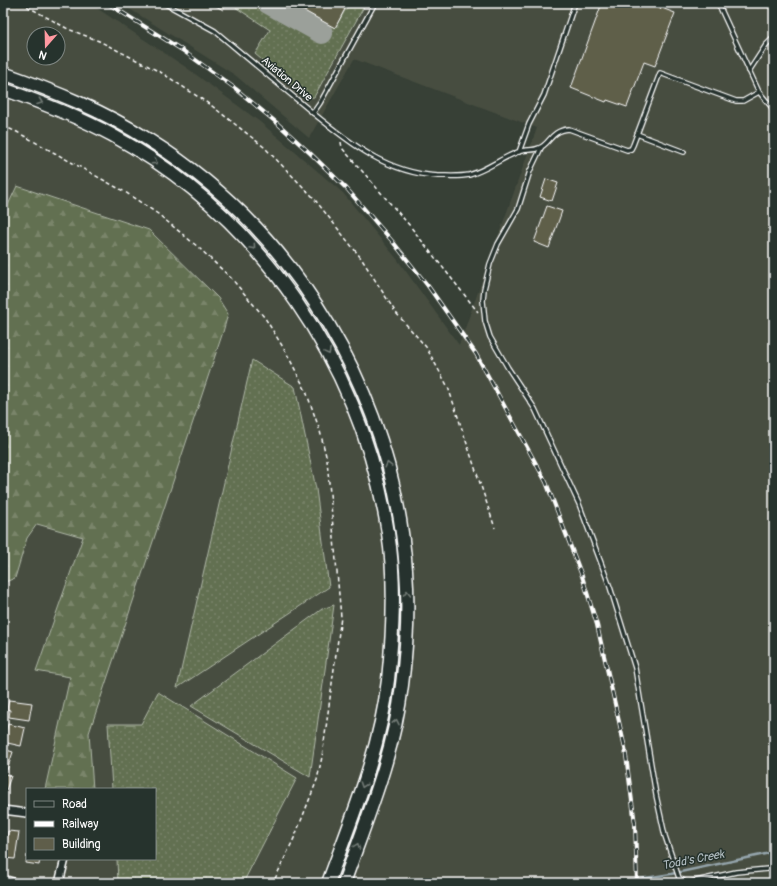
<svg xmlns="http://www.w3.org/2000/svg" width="777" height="886" font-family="Pangolin,sans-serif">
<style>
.built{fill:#474d40;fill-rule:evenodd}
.grass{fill:url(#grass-dots);stroke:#b0b8a8}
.forest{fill:url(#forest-firs);stroke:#b0b8a8}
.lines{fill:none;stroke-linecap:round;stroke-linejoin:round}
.stream{stroke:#95a5ac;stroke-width:2.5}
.taxiway{stroke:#9ba09a;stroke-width:22}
.building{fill:#5f5e4a;stroke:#fff}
.service-casing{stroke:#fff;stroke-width:6}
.minor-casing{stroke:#fff;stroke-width:10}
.primary-casing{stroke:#fff;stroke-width:15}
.path{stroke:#fff;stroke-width:1.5;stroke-dasharray:4 3;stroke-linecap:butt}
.service{stroke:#26332d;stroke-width:3.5}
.minor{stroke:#26332d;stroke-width:7}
.primary{stroke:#26332d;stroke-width:12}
.rail-casing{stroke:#fff;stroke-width:4}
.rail{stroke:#26332d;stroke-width:2.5;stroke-dasharray:8;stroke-linecap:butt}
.oneway{stroke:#727a76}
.labels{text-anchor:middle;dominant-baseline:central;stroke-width:3;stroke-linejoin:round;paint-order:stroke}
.street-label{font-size:11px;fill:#fff;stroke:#26332d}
.water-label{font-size:12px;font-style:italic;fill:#b0bcc0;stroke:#26332d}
</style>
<defs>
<pattern id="grass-dots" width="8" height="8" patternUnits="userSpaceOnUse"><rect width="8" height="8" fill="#627051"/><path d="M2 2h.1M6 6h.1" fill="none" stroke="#7a856b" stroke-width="1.8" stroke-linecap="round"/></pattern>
<pattern id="forest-firs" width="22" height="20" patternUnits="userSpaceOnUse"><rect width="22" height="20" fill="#627051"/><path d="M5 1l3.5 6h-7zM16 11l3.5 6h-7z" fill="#7a856b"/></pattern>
</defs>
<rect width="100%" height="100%" fill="#374036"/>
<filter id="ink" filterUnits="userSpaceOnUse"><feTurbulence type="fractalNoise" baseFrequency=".025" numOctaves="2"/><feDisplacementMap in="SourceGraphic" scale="8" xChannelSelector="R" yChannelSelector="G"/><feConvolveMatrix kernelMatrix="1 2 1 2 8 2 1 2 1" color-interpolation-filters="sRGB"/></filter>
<g filter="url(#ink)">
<path class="built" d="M 3,3 L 89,3 L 187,68 L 260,122 L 343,193 L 397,259 L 459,345 L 537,128 L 354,59 L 309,138 L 235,75 L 120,3 L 774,3 L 774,878 L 772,883 L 3,883 ZM 34,34 L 58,34 L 58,58 L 34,58 ZM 27,789 L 155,789 L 155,859 L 27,859 Z"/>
<g class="grass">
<path d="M 237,3 L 259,3 L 321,37 L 328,24 L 335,28 L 349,3 L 366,3 L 314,97 L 307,98 L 255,54 L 270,30 L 235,7 Z"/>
<path d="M 252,360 L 295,387 L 316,489 L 329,587 L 177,688 Z"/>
<path d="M 334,605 L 310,777 L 191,706 L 322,609 Z"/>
<path d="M 158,692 L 297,778 L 243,883 L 118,883 L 117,859 L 155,859 L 155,789 L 112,789 L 108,724 L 141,724 Z"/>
</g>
<path class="forest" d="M 17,186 L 149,230 L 218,298 L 228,314 L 223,332 L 89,733 L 93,789 L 45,789 L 70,677 L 36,671 L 83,537 L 37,524 L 27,538 L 15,578 L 3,583 L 3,487 L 5,485 L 3,468 L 3,219 L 8,205 Z"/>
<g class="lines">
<path class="stream" d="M 614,883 L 671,874 L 770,853 L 774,851"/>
<path class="taxiway" d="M 268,3 L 322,33"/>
</g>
<g class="building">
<path d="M 211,3 L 226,3 L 223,10 Z"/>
<path d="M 290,3 L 334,3 L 345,9 L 335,28 Z"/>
<path d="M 602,3 L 648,3 L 675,13 L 655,66 L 644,62 L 627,107 L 607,100 L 606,102 L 571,88 Z"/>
<path d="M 546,179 L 558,183 L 552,201 L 540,197 Z"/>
<path d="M 547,206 L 562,211 L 549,248 L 534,242 Z"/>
<path d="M 9,700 L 32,703 L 29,720 L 9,717 L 10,710 L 7,709 Z"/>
<path d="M 8,724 L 25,728 L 21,746 L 3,742 L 3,733 L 6,733 Z"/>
<path d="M 3,749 L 13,752 L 7,770 L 3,769 Z"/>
<path d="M 3,773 L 11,776 L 5,793 L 3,792 Z"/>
<path d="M 8,831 L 19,832 L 15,859 L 4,858 Z"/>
<path d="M 27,855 L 27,859 L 40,859 L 39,865 L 26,863 Z"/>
</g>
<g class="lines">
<g class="service-casing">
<g id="service">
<path d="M 164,3 L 215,31 L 313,113 L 320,103 L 375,3"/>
<path d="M 718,3 L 759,92 L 774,110"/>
<path d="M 749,71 L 766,45 L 774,37"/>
<path d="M 313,113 C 351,144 387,173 438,176 C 448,176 459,177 469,175 C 487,170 501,158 518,152 C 525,149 533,151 539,148 C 551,144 549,131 569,129 L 627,150 L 631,149 L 633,145 L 660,73 L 736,101 L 743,101 L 759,92"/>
<path d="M 637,134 L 684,152"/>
<path d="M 541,148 L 530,171 L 518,209 L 498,244 L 490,264 L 484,289 L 483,301 L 485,321 L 490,337 L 508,368 L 535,409 L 579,504 L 610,587 L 635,668 L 656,795 L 665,836 L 679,878 L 687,883 L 736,872 L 768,869"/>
<path d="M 519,152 L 529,124 L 544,95 L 575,3"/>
</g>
</g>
<g class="minor-casing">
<g id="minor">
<path d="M 3,810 L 27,813"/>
<path d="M 3,879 L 16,883"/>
<path d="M 59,883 L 65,859"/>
</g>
</g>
<g class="primary-casing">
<g id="primary">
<path d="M 3,73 C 54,91 104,111 149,140 C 298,233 393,395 406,570 C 409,608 407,647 402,685 C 394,754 367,818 344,883"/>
<path d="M 3,89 C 40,102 77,116 112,135 C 261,216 362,366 388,533 C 396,581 393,632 388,680 C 380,751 352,817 328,883"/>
</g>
</g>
<g class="path">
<path d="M 21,3 L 68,29 L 99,41 L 162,73 L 212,106 L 264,147 L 312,196 L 361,258 L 396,313 L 426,347 L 448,387 L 495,528"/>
<path d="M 3,126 L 17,132 L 125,192 L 158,214 L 198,247 L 231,278 L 265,318 L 286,352 L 306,391 L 320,431 L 327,460 L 341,617 L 322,757 L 317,780 L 295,836 L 273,883"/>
<path d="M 341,142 L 342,148 L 410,226 L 478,312"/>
</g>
<use href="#service" class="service"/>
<use href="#minor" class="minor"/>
<use href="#primary" class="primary"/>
<g class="rail-casing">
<path id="rail" d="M 107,3 L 182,50 L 236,89 L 277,123 L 311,154 L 347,189 L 393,242 L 428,286 L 476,354 L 546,482 L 582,576 L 597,625 L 625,748 L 635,824 L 637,883"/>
</g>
<use href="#rail" class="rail"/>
</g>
<defs><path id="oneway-chevron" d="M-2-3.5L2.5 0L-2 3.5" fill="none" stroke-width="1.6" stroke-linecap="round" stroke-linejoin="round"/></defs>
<g class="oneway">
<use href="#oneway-chevron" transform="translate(40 102) rotate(20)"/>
<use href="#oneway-chevron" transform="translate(155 162) rotate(34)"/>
<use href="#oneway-chevron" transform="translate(253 247) rotate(49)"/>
<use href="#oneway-chevron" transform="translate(328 352) rotate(62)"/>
<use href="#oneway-chevron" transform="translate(388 465) rotate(-104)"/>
<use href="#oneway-chevron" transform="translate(407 593) rotate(-91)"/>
<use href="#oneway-chevron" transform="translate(396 722) rotate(-78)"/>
<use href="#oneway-chevron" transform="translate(363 785) rotate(109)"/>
<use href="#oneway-chevron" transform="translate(357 846) rotate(-70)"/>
</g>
</g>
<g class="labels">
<g class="street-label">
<text transform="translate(287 79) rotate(40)">Aviation Drive</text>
</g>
<g class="water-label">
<text transform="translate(693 860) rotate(-11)">Todd's Creek</text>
</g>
</g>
<rect width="777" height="886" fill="none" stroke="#26332d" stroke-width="16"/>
<rect x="8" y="8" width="761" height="870" fill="none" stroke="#fff" stroke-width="1.5" filter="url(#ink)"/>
<rect x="26" y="788" width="130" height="72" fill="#26332d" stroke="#7d8581"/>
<rect x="34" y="801" width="20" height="6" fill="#26332d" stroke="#7d8581"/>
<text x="62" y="808" font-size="12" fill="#ffffff">Road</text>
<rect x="34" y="821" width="20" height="6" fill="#ffffff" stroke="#7d8581"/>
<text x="62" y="828" font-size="12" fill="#ffffff">Railway</text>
<rect x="34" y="838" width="20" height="12" fill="#5f5e4a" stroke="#7d8581"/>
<text x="62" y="848" font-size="12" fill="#ffffff">Building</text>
<g transform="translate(46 46) rotate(200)"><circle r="19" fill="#26332d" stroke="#7d8581"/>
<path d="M0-3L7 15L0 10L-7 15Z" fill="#ff9aa2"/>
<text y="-6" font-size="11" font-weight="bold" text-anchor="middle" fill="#ffffff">N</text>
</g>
</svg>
